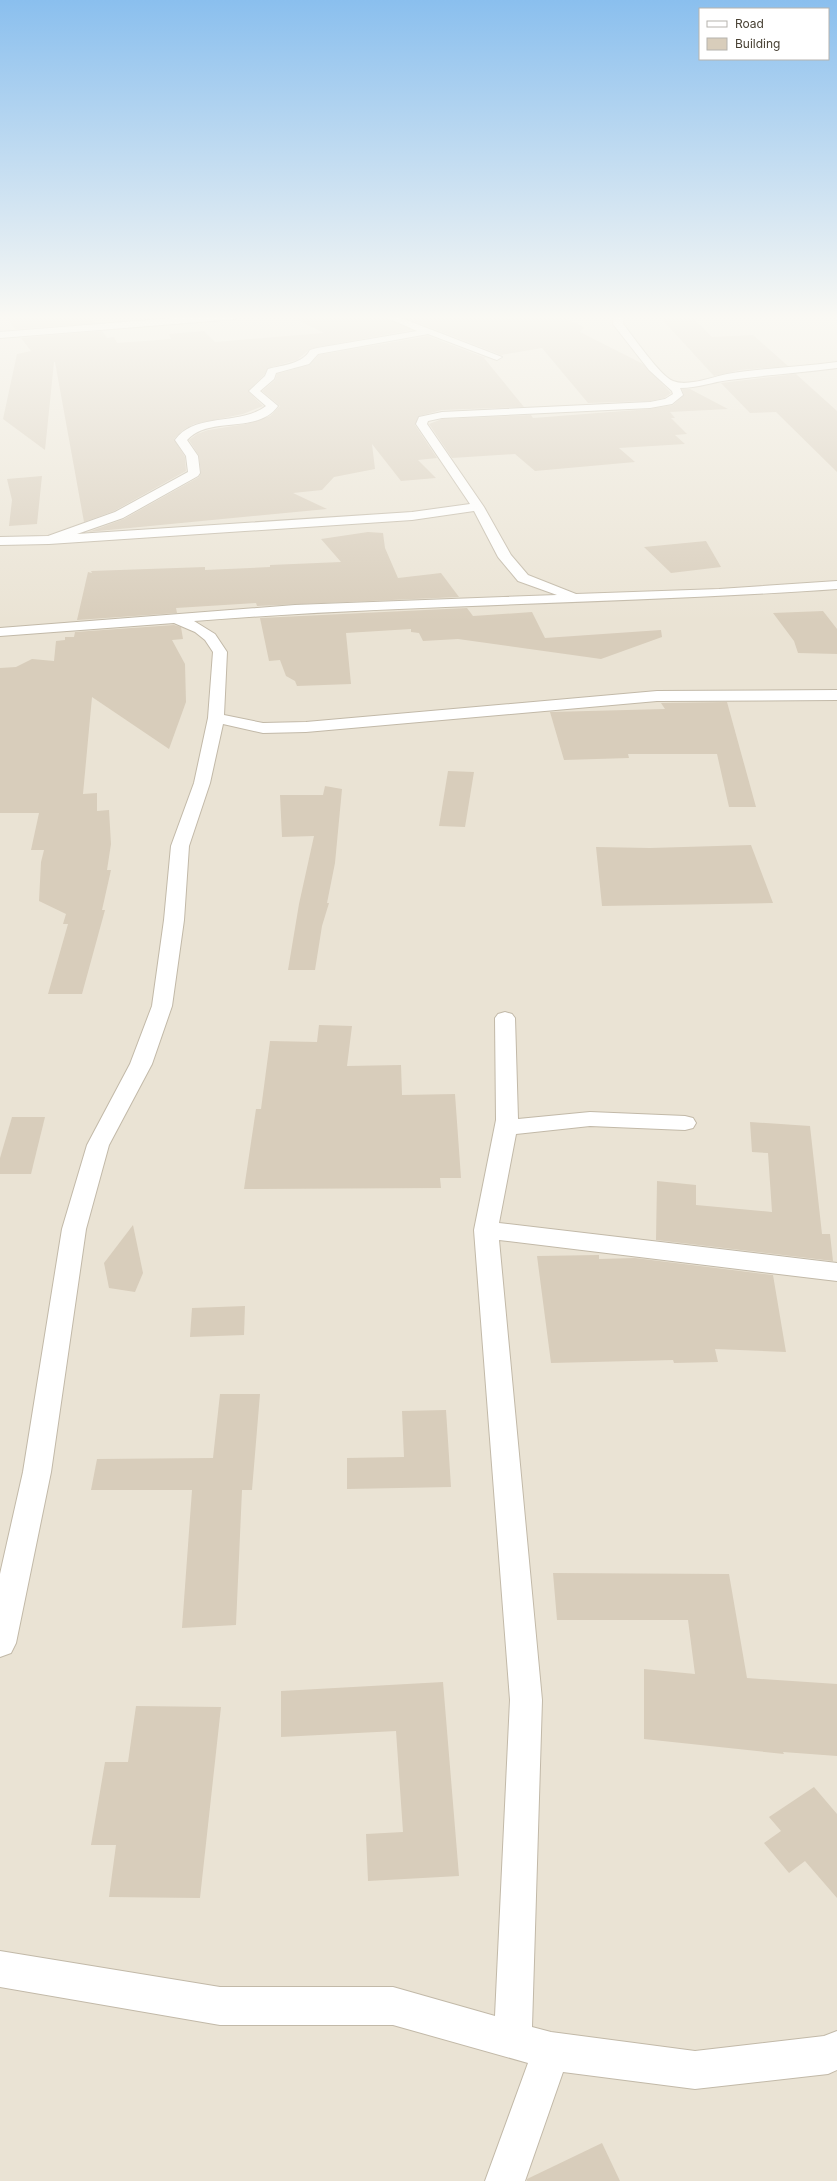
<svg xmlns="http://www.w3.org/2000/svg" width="837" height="2181" font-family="Inter,sans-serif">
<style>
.residential{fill:#eae3d4}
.building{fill:#d8cdbb}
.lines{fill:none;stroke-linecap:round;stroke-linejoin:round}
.minor-casing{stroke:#c2b9a8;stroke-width:2}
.minor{fill:#fff;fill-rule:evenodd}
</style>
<rect width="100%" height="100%" fill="#f5f1e7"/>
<rect class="residential" x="0" y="316" width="837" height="1865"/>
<g class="building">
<path d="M 6,316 L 89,316 L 95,323 L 15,329 Z"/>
<path d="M 290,316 L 382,316 L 412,330 L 317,347 L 310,349 L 297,360 L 268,368 L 264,375 L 248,391 L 263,406 L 243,414 L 194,424 L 183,430 L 174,439 L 185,457 L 186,471 L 114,511 L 84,522 L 55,362 L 54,362 L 45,450 L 3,419 L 17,354 L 31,351 L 21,338 L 102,331 L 107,338 L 114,337 L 117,343 L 171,339 L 169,334 L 204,331 L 215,342 L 324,333 Z"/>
<path d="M 401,316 L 559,316 L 584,327 L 580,332 L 643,364 L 671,393 L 664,398 L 650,401 L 588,403 L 542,348 L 501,355 Z"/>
<path d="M 659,316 L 691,316 L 712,337 L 753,335 L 788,366 L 740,370 L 714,376 Z"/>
<path d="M 428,336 L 486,358 L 484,358 L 524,407 L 442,410 L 419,416 L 415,425 L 437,458 L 418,460 L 436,478 L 401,481 L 372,444 L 375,469 L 334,477 L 322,490 L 293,493 L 327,509 L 88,532 L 124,519 L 199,477 L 201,473 L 199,456 L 189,440 L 197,434 L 208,430 L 246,424 L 270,416 L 280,406 L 262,391 L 275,380 L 277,374 L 309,365 L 319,355 Z"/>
<path d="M 796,374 L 837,411 L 837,472 L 776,412 L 750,413 L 721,383 Z"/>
<path d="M 682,389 L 690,389 L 728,409 L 670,412 L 675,418 L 671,418 L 687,434 L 675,435 L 685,444 L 619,448 L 635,462 L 535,471 L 515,454 L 452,458 L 429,424 L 442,419 L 531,415 L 533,418 L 650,409 L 673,405 L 684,395 Z"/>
<path d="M 42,476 L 37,524 L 9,526 L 12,500 L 7,479 Z"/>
<path d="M 368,532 L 383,533 L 385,548 L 398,578 L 441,573 L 459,597 L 257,606 L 256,603 L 176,608 L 177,613 L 77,620 L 88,572 L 92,573 L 91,571 L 205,567 L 205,570 L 270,567 L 270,565 L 341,562 L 321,539 Z"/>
<path d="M 706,541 L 721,567 L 671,573 L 644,547 Z"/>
<path d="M 467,608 L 473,616 L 532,612 L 545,638 L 661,630 L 662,637 L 601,659 L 458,639 L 423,641 L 419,633 L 411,632 L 411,629 L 346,633 L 351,684 L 297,686 L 295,681 L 286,676 L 280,660 L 269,661 L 260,618 Z"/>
<path d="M 823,611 L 837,629 L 837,654 L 798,653 L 794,641 L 773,613 Z"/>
<path d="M 174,625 L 181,627 L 183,639 L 172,640 L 185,664 L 186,702 L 169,749 L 92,697 L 83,794 L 97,793 L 97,811 L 109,810 L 111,844 L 107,870 L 111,870 L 102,910 L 105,910 L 82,994 L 48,994 L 68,924 L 63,924 L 66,914 L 39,901 L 41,862 L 44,850 L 31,850 L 39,813 L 0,813 L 0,668 L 16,667 L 32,659 L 54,661 L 56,641 L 65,640 L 65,637 L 74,637 L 75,632 Z"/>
<path d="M 727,702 L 756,807 L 729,807 L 717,754 L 628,754 L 629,758 L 564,760 L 550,712 L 665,709 L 661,703 Z"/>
<path d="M 448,771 L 474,772 L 465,827 L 439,826 Z"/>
<path d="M 325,786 L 342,789 L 335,863 L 327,903 L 329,903 L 322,926 L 315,970 L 288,970 L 299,904 L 314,836 L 282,837 L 280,795 L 323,795 Z"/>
<path d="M 751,845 L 773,903 L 602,906 L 596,847 L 650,848 Z"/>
<path d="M 319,1025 L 352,1026 L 347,1066 L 401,1065 L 402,1095 L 455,1094 L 461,1178 L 440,1178 L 441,1188 L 244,1189 L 256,1109 L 261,1109 L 270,1041 L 317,1042 Z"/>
<path d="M 12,1117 L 45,1117 L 31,1174 L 0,1174 L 0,1158 Z"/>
<path d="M 750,1122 L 810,1126 L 822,1234 L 830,1234 L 833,1261 L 656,1240 L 657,1181 L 696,1185 L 696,1205 L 772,1212 L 768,1153 L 752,1152 Z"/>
<path d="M 133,1225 L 143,1273 L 135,1292 L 109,1288 L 104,1263 Z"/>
<path d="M 599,1255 L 599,1259 L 635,1258 L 773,1275 L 786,1352 L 715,1349 L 718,1362 L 674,1363 L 673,1360 L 551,1363 L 537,1256 Z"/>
<path d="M 245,1306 L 244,1335 L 190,1337 L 192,1308 Z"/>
<path d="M 220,1394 L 260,1394 L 252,1490 L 242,1490 L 236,1625 L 182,1628 L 192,1490 L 91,1490 L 97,1459 L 213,1458 Z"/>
<path d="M 446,1410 L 451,1487 L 347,1489 L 347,1458 L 404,1457 L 402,1411 Z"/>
<path d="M 553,1573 L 729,1574 L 747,1678 L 837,1684 L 837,1756 L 783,1752 L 784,1754 L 644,1739 L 644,1669 L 695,1674 L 688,1620 L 557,1620 Z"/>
<path d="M 443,1682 L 459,1876 L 368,1881 L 366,1834 L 403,1832 L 396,1731 L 281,1737 L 281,1691 Z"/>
<path d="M 136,1706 L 221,1707 L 200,1898 L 109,1897 L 116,1845 L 91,1845 L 105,1762 L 128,1762 Z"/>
<path d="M 814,1787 L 837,1814 L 837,1898 L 805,1861 L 789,1873 L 764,1843 L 781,1831 L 769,1817 Z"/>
<path d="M 602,2143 L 620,2181 L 527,2181 L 527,2179 Z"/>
</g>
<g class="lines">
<g class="minor-casing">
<g id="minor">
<path d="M 198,316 L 240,316 L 236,319 L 0,338 L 0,332 Z"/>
<path d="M 383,316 L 396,316 L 502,357 L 497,360 L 494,359 L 428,334 L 318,354 L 309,364 L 276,373 L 274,379 L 260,391 L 278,406 C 257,435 210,415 187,440 L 198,456 L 200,473 L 198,476 L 123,518 L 77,534 L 412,512 L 470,504 L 416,424 L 419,417 L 442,412 L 650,402 L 665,399 L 673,394 L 672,391 L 649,370 L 613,324 L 614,316 L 624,316 L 623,324 C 633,336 660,376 673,381 C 687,387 713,377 727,374 C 763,368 801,367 837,362 L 837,368 C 801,373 765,375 729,380 C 712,382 698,388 680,388 L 683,395 L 672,404 L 650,408 L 442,418 L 428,421 L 427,424 L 484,507 L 511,555 L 528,575 L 576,594 L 719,589 L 837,581 L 837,589 C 623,604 408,604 194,621 L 215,634 L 227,652 L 224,715 L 263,723 L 306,722 L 657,691 L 837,690 L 837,700 L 657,701 L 306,732 L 263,733 L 223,724 L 210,783 L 189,846 L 184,920 L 172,1006 L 152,1064 L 109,1145 L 86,1229 L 51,1472 L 16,1643 L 11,1653 L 0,1657 L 0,1574 L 23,1472 L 62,1229 L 87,1145 L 130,1064 L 152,1006 L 164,920 L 171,846 L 194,783 L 208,718 L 213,652 L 205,640 L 195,632 L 174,623 L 0,636 L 0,628 L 295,605 L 557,595 L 518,581 L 498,557 L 474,511 L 412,520 L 49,544 L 0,545 L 0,537 L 48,536 L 115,512 L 188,472 L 186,456 L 175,440 C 195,412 240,426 266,406 L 249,391 L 265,376 L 268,369 C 283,365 303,364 310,350 L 317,348 L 417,331 Z"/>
<path d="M 505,1012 L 512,1014 L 515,1018 L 518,1119 L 590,1112 L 685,1116 L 693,1118 L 696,1123 L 693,1128 L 685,1130 L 590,1126 L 516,1134 L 499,1223 L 837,1263 L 837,1281 L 499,1240 L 542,1700 L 532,2027 L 551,2032 L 695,2051 L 824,2036 L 837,2031 L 837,2070 L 828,2074 L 695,2089 L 563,2072 L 525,2181 L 485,2181 L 528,2063 L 393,2025 L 220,2025 L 0,1987 L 0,1951 L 220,1987 L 393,1987 L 495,2016 L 510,1700 L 474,1230 L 496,1120 L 495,1018 L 498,1014 Z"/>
</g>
</g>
<use href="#minor" class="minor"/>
</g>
<linearGradient id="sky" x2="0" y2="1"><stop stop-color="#8abfee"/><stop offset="0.51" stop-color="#faf9f4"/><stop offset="1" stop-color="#faf9f4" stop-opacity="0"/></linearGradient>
<rect width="837" height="622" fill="url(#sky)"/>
<rect x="699" y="8" width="130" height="52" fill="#ffffff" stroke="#b6b3ae"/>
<rect x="707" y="21" width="20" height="6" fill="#ffffff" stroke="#b6b3ae"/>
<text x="735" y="28" font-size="12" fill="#494235">Road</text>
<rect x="707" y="38" width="20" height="12" fill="#d8cdbb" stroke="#b6b3ae"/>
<text x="735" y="48" font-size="12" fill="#494235">Building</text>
</svg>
